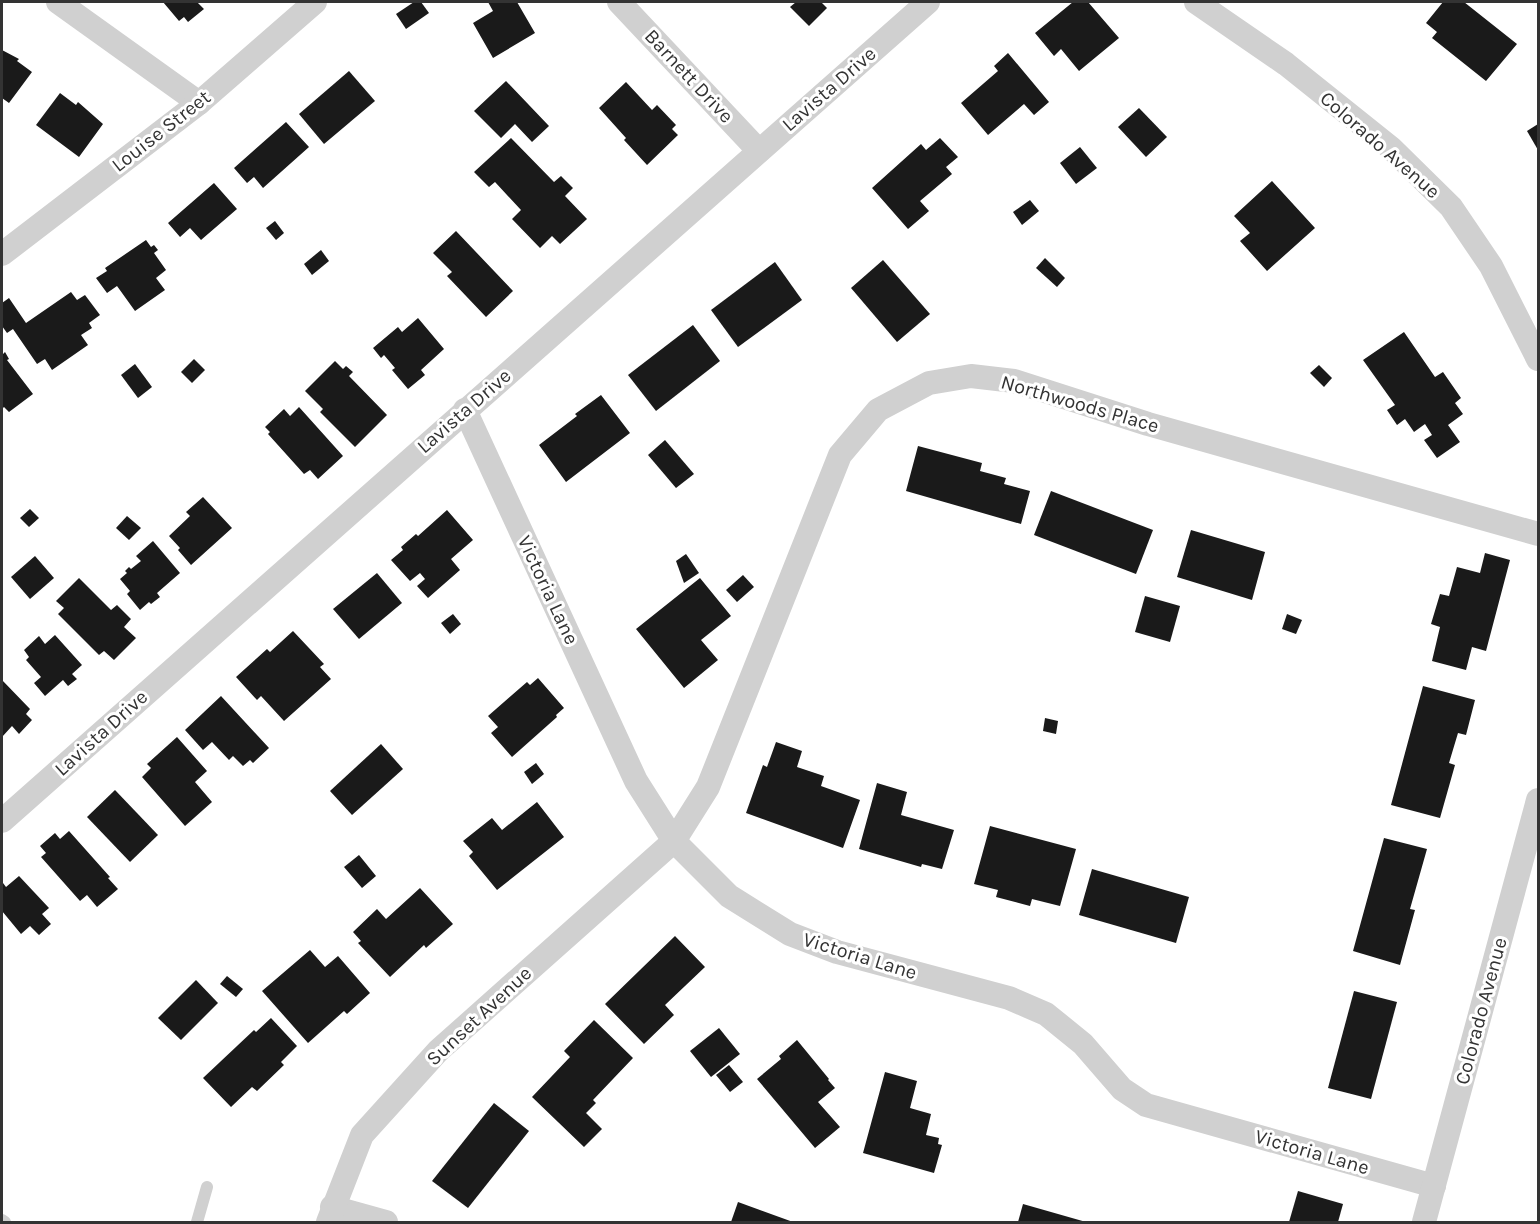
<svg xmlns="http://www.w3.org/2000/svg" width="1540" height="1224" font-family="Karla,sans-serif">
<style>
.building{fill:#1a1a1a}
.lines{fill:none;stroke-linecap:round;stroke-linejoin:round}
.lane{stroke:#d0d0d0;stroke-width:12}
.street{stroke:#d0d0d0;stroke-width:24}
.labels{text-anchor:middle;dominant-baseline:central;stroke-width:6;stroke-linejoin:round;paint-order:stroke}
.street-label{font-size:20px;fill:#333;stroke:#fff}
</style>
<rect width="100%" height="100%" fill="#fff"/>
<g class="building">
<path d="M 163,2 L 197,2 L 204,9 L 188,22 L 184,17 L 179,21 Z"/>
<path d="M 414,2 L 421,2 L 429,13 L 406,29 L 396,14 Z"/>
<path d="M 488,2 L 517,2 L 535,33 L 493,58 L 473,23 L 493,11 Z"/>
<path d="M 796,2 L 821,2 L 827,8 L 809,26 L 790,7 Z"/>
<path d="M 1073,2 L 1088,2 L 1119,38 L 1079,71 L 1061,49 L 1054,56 L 1035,33 Z"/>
<path d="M 1443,2 L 1464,2 L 1517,44 L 1486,81 L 1432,38 L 1437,32 L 1426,23 Z"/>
<path d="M 2,50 L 19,59 L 17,61 L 32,72 L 9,103 L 2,98 Z"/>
<path d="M 1008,53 L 1049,102 L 1034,115 L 1024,104 L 988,135 L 961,103 L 998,71 L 994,66 Z"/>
<path d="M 349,71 L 375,101 L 324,144 L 299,114 Z"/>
<path d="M 506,81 L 549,126 L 532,142 L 515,124 L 501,138 L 474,111 Z"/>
<path d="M 626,82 L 652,110 L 657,105 L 676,125 L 672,129 L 678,135 L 647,165 L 624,140 L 626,138 L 599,108 Z"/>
<path d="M 60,93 L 76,105 L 78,102 L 103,124 L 79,157 L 36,125 Z"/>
<path d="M 1139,108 L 1167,137 L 1146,157 L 1118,127 Z"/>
<path d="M 286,122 L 309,147 L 263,188 L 254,177 L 247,183 L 234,168 Z"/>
<path d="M 1538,124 L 1538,150 L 1527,131 Z"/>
<path d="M 511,138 L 554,182 L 561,176 L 573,188 L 565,196 L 587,219 L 560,244 L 552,236 L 540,248 L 512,219 L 521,210 L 495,182 L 489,187 L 474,172 Z"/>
<path d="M 940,138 L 958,157 L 946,167 L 952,174 L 920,201 L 929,211 L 908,229 L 872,188 L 921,144 L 926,150 Z"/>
<path d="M 1080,147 L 1097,168 L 1076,184 L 1060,163 Z"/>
<path d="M 1272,181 L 1315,228 L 1267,271 L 1240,241 L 1250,233 L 1234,216 Z"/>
<path d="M 214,183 L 237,209 L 201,240 L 190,228 L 180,237 L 168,223 Z"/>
<path d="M 1030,200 L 1039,211 L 1022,225 L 1013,212 Z"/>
<path d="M 275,221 L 284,233 L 276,240 L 266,228 Z"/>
<path d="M 456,231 L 513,291 L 486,317 L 447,276 L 452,272 L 433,253 Z"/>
<path d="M 146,240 L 151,247 L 154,245 L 158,250 L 154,253 L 166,270 L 156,278 L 165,290 L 135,311 L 117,286 L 107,293 L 96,278 L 107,271 L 105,268 Z"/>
<path d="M 321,250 L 329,261 L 312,275 L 304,264 Z"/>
<path d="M 1045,258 L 1065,278 L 1057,287 L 1036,268 Z"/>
<path d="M 883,260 L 930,314 L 897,342 L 851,288 Z"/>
<path d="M 775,262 L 802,300 L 738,347 L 711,310 Z"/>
<path d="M 71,292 L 77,300 L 85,295 L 100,315 L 89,323 L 92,328 L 81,335 L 88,345 L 52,370 L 45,359 L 37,364 L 13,329 L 7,333 L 2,326 L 2,303 L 9,298 L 26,323 Z"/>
<path d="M 418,318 L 444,349 L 421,370 L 425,375 L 408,389 L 392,370 L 395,368 L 384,355 L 381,358 L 373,348 L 398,327 L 402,332 Z"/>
<path d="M 693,325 L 720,361 L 656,411 L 628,375 Z"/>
<path d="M 1404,332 L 1435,377 L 1443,372 L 1461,398 L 1455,403 L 1463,414 L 1448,425 L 1460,442 L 1437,458 L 1424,440 L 1432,435 L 1425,424 L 1414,432 L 1405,419 L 1397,425 L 1387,410 L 1395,405 L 1363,360 Z"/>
<path d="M 5,352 L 9,359 L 7,360 L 33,394 L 9,412 L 4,407 L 2,409 L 2,355 Z"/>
<path d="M 194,359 L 205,370 L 192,383 L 181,372 Z"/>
<path d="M 335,361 L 343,369 L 346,366 L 353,372 L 349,376 L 387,415 L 355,447 L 320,412 L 323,409 L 305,391 Z"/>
<path d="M 135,364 L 152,387 L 138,398 L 121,375 Z"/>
<path d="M 1319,365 L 1332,378 L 1324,387 L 1310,373 Z"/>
<path d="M 601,395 L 630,433 L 566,482 L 539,445 L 577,416 L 575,414 Z"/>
<path d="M 299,407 L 343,456 L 318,479 L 310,470 L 304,474 L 268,434 L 270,432 L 265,427 L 284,409 L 290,416 Z"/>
<path d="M 665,440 L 694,474 L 676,488 L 648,455 Z"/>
<path d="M 918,446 L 982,463 L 980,471 L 1006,478 L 1004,484 L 1030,491 L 1021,524 L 906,491 Z"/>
<path d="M 1051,491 L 1153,530 L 1136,574 L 1034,535 Z"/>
<path d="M 203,497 L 232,528 L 191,565 L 178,550 L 180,548 L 169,536 L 190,516 L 186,512 Z"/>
<path d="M 30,509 L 39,518 L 29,527 L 20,518 Z"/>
<path d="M 447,510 L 473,540 L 451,559 L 460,570 L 428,598 L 417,586 L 425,579 L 420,573 L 410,581 L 391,560 L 403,550 L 401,547 L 416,534 L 418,536 Z"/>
<path d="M 127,516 L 141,528 L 129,540 L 116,528 Z"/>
<path d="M 1191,530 L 1265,552 L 1252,600 L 1177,577 Z"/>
<path d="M 153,541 L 180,573 L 157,593 L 160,597 L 151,604 L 149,602 L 140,610 L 127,594 L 130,591 L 120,579 L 127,573 L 125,571 L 129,567 L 131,569 L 141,561 L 136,556 Z"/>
<path d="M 1485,553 L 1510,560 L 1486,651 L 1472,647 L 1466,670 L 1432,661 L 1440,627 L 1431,624 L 1440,594 L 1449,596 L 1457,567 L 1480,573 Z"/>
<path d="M 686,554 L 699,573 L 684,583 L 676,561 Z"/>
<path d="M 35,556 L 54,578 L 30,599 L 11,577 Z"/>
<path d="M 377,573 L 402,603 L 359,639 L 333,609 Z"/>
<path d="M 743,575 L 754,587 L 737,602 L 726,590 Z"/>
<path d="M 79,578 L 111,610 L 117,605 L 131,619 L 124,627 L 136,638 L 114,660 L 104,651 L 99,655 L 58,614 L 64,608 L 56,601 Z"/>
<path d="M 700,578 L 731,616 L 701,640 L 718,660 L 684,688 L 636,629 Z"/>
<path d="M 1145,596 L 1180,606 L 1170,642 L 1135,632 Z"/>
<path d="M 453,614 L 461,624 L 450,634 L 441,623 Z"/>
<path d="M 1287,614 L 1302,620 L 1296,634 L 1282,629 Z"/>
<path d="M 293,631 L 324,664 L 320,667 L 331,679 L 284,721 L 261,696 L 257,700 L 236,677 L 267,649 L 270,652 Z"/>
<path d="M 55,635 L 82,665 L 72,674 L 77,679 L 68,686 L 63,680 L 45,696 L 34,683 L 41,677 L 26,660 L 29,657 L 24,650 L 39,636 L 45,644 Z"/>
<path d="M 538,678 L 564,708 L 556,715 L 557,717 L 512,757 L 491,733 L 498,727 L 488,716 L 527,682 L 530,685 Z"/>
<path d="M 2,680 L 30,709 L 26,714 L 32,720 L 19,734 L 12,726 L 2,737 Z"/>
<path d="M 1423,686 L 1475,700 L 1466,735 L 1458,733 L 1449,763 L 1455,765 L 1440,818 L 1391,805 Z"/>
<path d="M 221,696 L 269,748 L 253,763 L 250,760 L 243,766 L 233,756 L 229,760 L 212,742 L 203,750 L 185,730 Z"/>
<path d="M 1045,718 L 1058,721 L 1056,734 L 1043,731 Z"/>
<path d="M 177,737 L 207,771 L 195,782 L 212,802 L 185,826 L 142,777 L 151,768 L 147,764 Z"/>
<path d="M 776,742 L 802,751 L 797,767 L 824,776 L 821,786 L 860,800 L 843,848 L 746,813 L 763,765 L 767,767 Z"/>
<path d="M 381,744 L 403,769 L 352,815 L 330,791 Z"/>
<path d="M 536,763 L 544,774 L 532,784 L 524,772 Z"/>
<path d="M 877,783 L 907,792 L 901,815 L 954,830 L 942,869 L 922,864 L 921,867 L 859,849 Z"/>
<path d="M 115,790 L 158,835 L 130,862 L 87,817 Z"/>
<path d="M 537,802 L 564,837 L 497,890 L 469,856 L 473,852 L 463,841 L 492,818 L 502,830 Z"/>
<path d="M 990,826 L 1076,849 L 1060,906 L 1032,899 L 1030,906 L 996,897 L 998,890 L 974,884 Z"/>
<path d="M 69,831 L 110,877 L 108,878 L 118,889 L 97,907 L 87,895 L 80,901 L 41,857 L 46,853 L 40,846 L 55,833 L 60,839 Z"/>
<path d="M 1384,838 L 1427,849 L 1410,909 L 1415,910 L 1400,965 L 1353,951 Z"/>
<path d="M 359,855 L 376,876 L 362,888 L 344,867 Z"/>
<path d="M 1092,869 L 1189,897 L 1176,943 L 1079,915 Z"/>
<path d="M 19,876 L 49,908 L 42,914 L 51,924 L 39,935 L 30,926 L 21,934 L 2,911 L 2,884 L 3,883 L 6,887 Z"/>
<path d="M 420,888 L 453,924 L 426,948 L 424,945 L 390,977 L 358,943 L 361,941 L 353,932 L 377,909 L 386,919 Z"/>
<path d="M 675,936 L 705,967 L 665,1005 L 674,1015 L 644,1044 L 605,1004 Z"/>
<path d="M 310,950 L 325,967 L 338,956 L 370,993 L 347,1014 L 344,1011 L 308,1043 L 262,991 Z"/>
<path d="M 227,976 L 243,989 L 236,997 L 220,984 Z"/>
<path d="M 196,980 L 218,1003 L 181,1040 L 158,1018 Z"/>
<path d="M 1354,991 L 1397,1002 L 1371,1099 L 1328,1088 Z"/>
<path d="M 271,1018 L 297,1046 L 281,1062 L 284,1065 L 257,1091 L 252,1087 L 231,1107 L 203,1078 L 254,1030 L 256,1032 Z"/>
<path d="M 594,1020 L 633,1058 L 593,1100 L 596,1103 L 586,1113 L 602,1129 L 584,1147 L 532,1097 L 570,1057 L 564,1051 Z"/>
<path d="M 719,1028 L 740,1054 L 711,1077 L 690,1051 Z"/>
<path d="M 797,1040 L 829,1079 L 828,1080 L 835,1088 L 818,1102 L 840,1127 L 815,1148 L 757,1079 L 781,1059 L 779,1056 Z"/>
<path d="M 729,1065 L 743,1082 L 730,1092 L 716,1075 Z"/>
<path d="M 885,1072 L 917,1081 L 910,1108 L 931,1114 L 926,1135 L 939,1138 L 938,1144 L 942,1145 L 934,1173 L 863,1153 Z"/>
<path d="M 494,1103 L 529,1131 L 468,1208 L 432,1181 Z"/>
<path d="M 1298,1191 L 1343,1204 L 1338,1222 L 1289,1222 Z"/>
<path d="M 738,1202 L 793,1222 L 731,1222 Z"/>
<path d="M 1023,1204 L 1086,1222 L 1018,1222 Z"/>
</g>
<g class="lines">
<g class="lane">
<path d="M 2,1220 L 5,1222"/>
<path d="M 197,1222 L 207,1187"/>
</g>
<g class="street">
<path d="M 58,2 L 199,103"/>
<path d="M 619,2 L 759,151"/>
<path d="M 1196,2 L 1286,64 L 1391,148 L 1451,207 L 1491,266 L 1538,359"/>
<path d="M 2,254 L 199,103 L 315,2"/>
<path d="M 465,410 L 636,781 L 674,841 L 729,896 L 790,934 L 837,952 L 1009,998 L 1046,1014 L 1083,1044 L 1122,1089 L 1146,1105 L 1434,1186"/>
<path d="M 2,821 L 928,2"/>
<path d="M 332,1207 L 386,1222"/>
<path d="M 328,1222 L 362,1135 L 438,1051 L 674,841 L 708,787 L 840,455 L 878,410 L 929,383 L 971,376 L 1014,381 L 1148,424 L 1538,534"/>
<path d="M 1424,1222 L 1538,800"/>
</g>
</g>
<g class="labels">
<g class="street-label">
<text transform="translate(689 76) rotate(47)">Barnett Drive</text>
<text transform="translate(829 89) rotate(-41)">Lavista Drive</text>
<text transform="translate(161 131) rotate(-38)">Louise Street</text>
<text transform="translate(1380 145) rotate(41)">Colorado Avenue</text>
<text transform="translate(1080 404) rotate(16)">Northwoods Place</text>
<text transform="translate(464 411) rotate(-41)">Lavista Drive</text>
<text transform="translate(548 590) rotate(65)">Victoria Lane</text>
<text transform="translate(101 733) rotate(-42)">Lavista Drive</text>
<text transform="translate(860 956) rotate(17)">Victoria Lane</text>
<text transform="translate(1481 1011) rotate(-75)">Colorado Avenue</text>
<text transform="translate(479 1016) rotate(-43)">Sunset Avenue</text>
<text transform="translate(1312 1152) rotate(16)">Victoria Lane</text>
</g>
</g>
<rect width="1540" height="1224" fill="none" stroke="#333333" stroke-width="6"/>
</svg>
